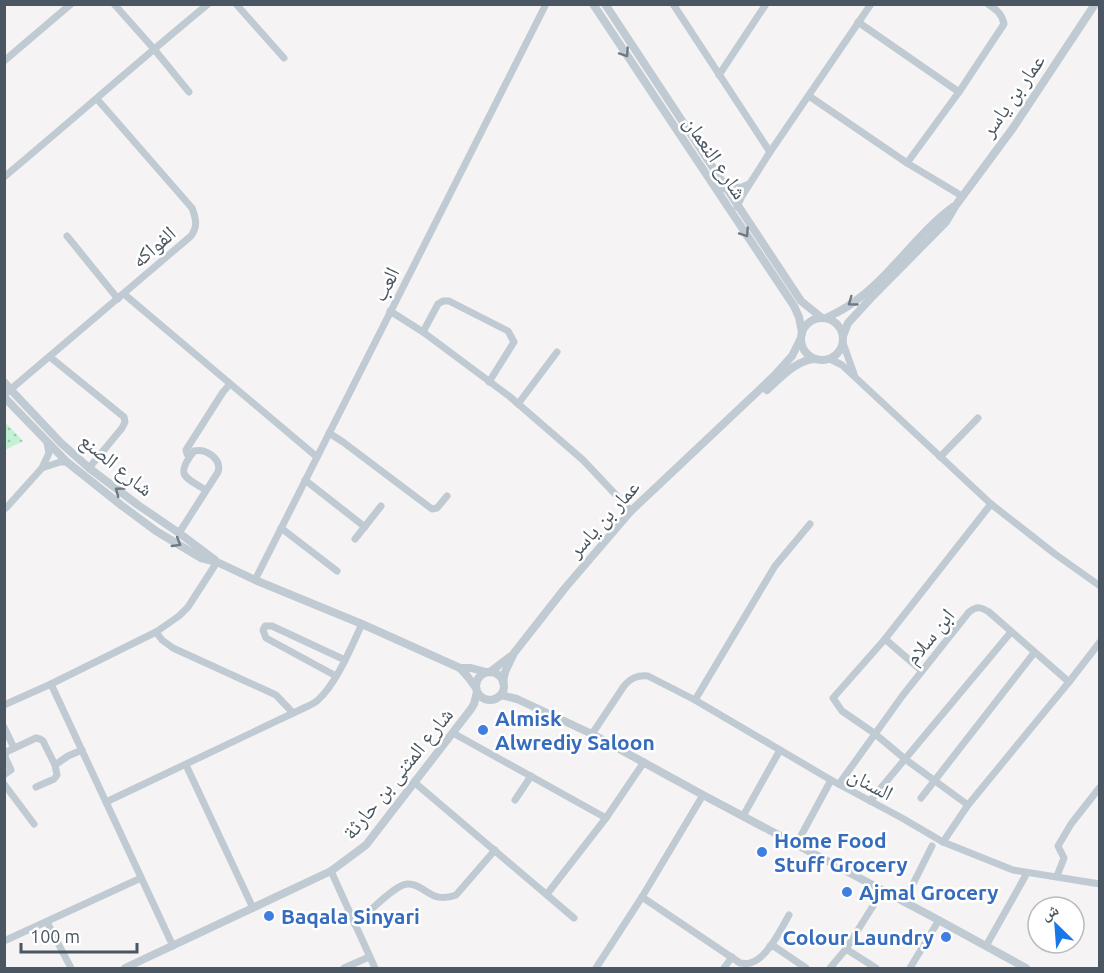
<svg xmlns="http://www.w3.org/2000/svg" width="1104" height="973" font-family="Ubuntu,'Noto Naskh Arabic',sans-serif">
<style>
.park{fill:url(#park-dots)}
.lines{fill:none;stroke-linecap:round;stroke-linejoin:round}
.minor{stroke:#c0cad2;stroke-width:7}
.tertiary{stroke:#c0cad2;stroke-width:8}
.oneway{stroke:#6d7983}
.shop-dot{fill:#3f7fe0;stroke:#fff;stroke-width:2}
.labels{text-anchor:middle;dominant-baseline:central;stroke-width:5;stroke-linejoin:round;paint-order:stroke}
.street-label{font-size:21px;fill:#4a5661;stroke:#fff}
.shop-label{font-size:21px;font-weight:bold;fill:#366cbe;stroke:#fff;text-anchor:start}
</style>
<defs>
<pattern id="park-dots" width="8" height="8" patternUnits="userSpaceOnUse" patternTransform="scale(1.5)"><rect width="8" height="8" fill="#c2f1d3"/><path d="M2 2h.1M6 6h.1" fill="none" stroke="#a0c6af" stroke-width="1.8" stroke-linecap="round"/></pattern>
</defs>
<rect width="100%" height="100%" fill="#f5f3f3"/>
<path class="park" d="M 4,421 L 23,441 L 5,450 L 4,450 Z"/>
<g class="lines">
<g class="minor">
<path d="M 114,4 L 154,49 L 189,92"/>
<path d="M 236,4 L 284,58"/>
<path d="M 673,4 L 770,152"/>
<path d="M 858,22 L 959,92"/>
<path d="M 4,61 L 71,4"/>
<path d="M 719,75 L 766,4"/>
<path d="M 809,96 L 907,163 L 962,196"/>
<path d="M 907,163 L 959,92 L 1004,24 C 1002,14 997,10 988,4"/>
<path d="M 4,177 C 72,120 139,61 208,4"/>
<path d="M 723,189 L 742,187 L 749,184"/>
<path d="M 737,207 L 742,196 L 770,152 L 871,4"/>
<path d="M 67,236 L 118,299"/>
<path d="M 124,294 L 317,457"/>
<path d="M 390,311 L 423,332 L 509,396 L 583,460 L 631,511"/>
<path d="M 423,332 L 438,304 L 443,301 L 449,301 L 508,331 L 514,342 L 489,382"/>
<path d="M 843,343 L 854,374"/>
<path d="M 50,357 L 124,417 L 125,422 L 122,428 L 89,468"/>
<path d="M 823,360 L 830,359 L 842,365 L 991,504 L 1055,554 L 1100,586"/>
<path d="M 4,395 L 191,236 C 198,226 196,219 192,208 L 97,99"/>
<path d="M 518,404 L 557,352"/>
<path d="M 329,433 L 343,442 L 432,509 L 437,508 L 447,496"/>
<path d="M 190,456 L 187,454 L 186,450 L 223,392 L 230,384"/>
<path d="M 940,457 L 978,418"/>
<path d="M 42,468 L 60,462 L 67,462"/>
<path d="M 305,480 L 365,527"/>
<path d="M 6,508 L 42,468 L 49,453 L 47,443"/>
<path d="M 281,528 L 337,571"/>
<path d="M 179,533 L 218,472 C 222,459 206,448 194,451 C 175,475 184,477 206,490"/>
<path d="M 355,539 L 381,506"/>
<path d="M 255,580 L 546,4"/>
<path d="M 156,632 L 162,640 L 173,648 L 276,695 L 293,713"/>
<path d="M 885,639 L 922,671"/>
<path d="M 336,676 L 266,638 L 263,630 L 265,626 L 272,626 L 345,660"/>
<path d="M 51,684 L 173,946"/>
<path d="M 695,700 L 775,566 L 810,524"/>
<path d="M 4,705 L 51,684 L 156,632 L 179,616 L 188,607 L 217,562"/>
<path d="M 4,727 L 14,748"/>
<path d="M 453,733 L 606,818"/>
<path d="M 592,734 L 624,686 C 631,678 637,675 648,676 L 695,700 L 831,780 L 902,818 L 943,842 L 1013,870 L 1100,884"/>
<path d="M 55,765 L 68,756 L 82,750"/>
<path d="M 186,765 L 253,908"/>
<path d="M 4,775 L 11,770 L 5,757 L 6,752 L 36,738 L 40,739 L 43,741 L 55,765 L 57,775 L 54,779 L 36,787"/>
<path d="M 414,782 L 574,918"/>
<path d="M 4,784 L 34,824"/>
<path d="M 839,784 L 903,695 L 969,612 C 977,606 981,607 989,612 L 1069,682"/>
<path d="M 921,798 L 1034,653"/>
<path d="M 515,800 L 531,776"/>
<path d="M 870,801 L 1011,632"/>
<path d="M 106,802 L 306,707 C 310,705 315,703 318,700 C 337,683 351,647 362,624"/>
<path d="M 968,805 L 905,759 L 874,733 L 842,711 L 833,698 L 885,639 L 991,504"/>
<path d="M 743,816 L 780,750"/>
<path d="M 943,842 L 968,805 L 1069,682 L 1100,642"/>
<path d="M 796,845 L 831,780"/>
<path d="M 331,871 L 375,968"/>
<path d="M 1057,876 L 1064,858 L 1058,846 L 1071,824 L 1100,787"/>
<path d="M 547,894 L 606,818 L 644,762"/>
<path d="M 642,897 L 740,963 C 743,963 747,964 750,963 C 767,959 781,929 789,915"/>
<path d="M 904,902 L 932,846"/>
<path d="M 47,922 L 71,968"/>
<path d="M 355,925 C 366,915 394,885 407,884 C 425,883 430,905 456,895 L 495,850"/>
<path d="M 4,941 L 141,878"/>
<path d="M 770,946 L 775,947 L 806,968"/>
<path d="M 986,946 L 1027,873"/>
<path d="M 846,949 L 876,968"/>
<path d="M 344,968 L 369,957"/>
<path d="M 596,968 L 642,897 L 703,795"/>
<path d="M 724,968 L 732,957"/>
<path d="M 830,968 L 846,949 L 883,890"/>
<path d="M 910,968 L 939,920"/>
</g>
<g class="tertiary">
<path d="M 593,4 L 794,306 L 799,317 L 802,333"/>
<path d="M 605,4 L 801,301 L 822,318"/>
<path d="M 826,318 C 834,314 843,310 851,304 C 890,278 915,235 953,207"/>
<circle cx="822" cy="339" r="21"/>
<path d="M 843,336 L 848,323 L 871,298 L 946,222 L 956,205 L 1013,128 L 1095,4"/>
<path d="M 4,382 L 11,390 L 61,443 L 89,468 L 138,505 L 179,533 L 215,560"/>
<path d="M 767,390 C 780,378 797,359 816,359"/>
<path d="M 4,397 L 67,462 L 121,505 L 156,531 L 201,558 L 217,562 L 255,580 L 362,624 L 460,668 L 471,668 L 486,672"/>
<path d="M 460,668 L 468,677 L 476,688"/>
<circle cx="490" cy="686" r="14"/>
<path d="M 490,672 L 511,656"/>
<path d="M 503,682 L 505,672 L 514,653 L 565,588 L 631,511 L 775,375 L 792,356 L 801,338"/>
<path d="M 495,699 L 501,695 L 517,699 L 592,734 L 703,795 L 931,916 L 1026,968"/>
<path d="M 125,968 L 331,871 L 366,845 L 471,709 L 474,704 L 477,692"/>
</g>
</g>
<defs><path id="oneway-chevron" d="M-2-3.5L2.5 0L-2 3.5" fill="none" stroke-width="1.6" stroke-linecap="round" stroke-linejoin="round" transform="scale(1.5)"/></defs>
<g class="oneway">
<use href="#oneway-chevron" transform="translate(625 53) rotate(56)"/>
<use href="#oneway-chevron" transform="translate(745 233) rotate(56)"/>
<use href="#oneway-chevron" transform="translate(852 302) rotate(144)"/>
<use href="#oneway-chevron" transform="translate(119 491) rotate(-143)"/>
<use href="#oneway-chevron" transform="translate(177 543) rotate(31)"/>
</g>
<g class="shop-dot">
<circle cx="483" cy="730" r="6"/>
<circle cx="762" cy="852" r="6"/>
<circle cx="847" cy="892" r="6"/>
<circle cx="269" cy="916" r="6"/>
<circle cx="946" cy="937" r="6"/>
</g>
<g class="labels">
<g class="street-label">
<text transform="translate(1012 95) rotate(-55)">عمار بن ياسر</text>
<text transform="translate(716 157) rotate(56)">شارع النعمان</text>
<text transform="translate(153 246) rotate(-41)">الفواكه</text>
<text transform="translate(385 284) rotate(-63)">العب</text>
<text transform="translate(117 464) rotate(39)">شارع الصنع</text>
<text transform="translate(603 518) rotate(-48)">عمار بن ياسر</text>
<text transform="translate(929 636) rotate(-51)">ابن سلام</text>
<text transform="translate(397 773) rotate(-51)">شارع المثنى بن حارثة</text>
<text transform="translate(871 783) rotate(28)">السنان</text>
</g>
<g class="shop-label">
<text x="495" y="718">Almisk<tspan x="495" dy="24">Alwrediy Saloon</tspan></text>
<text x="774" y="840">Home Food<tspan x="774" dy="24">Stuff Grocery</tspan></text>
<text x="859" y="892">Ajmal Grocery</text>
<text x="281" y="916">Baqala Sinyari</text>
<text x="934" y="937" text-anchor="end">Colour Laundry</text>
</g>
</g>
<rect width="1104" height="973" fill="none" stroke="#4a5661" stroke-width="12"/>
<g transform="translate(1056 925) rotate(335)"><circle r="28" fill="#ffffff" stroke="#b7bbc0" stroke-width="1.5"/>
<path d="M0-4.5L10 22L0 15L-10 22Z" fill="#1877e9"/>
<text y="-9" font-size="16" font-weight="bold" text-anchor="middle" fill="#4a5661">ش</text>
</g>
<path d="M21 943v9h116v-9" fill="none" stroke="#4a5661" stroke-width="3"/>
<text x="30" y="943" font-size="18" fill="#4a5661" stroke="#ffffff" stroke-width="4.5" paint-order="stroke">100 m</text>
</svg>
